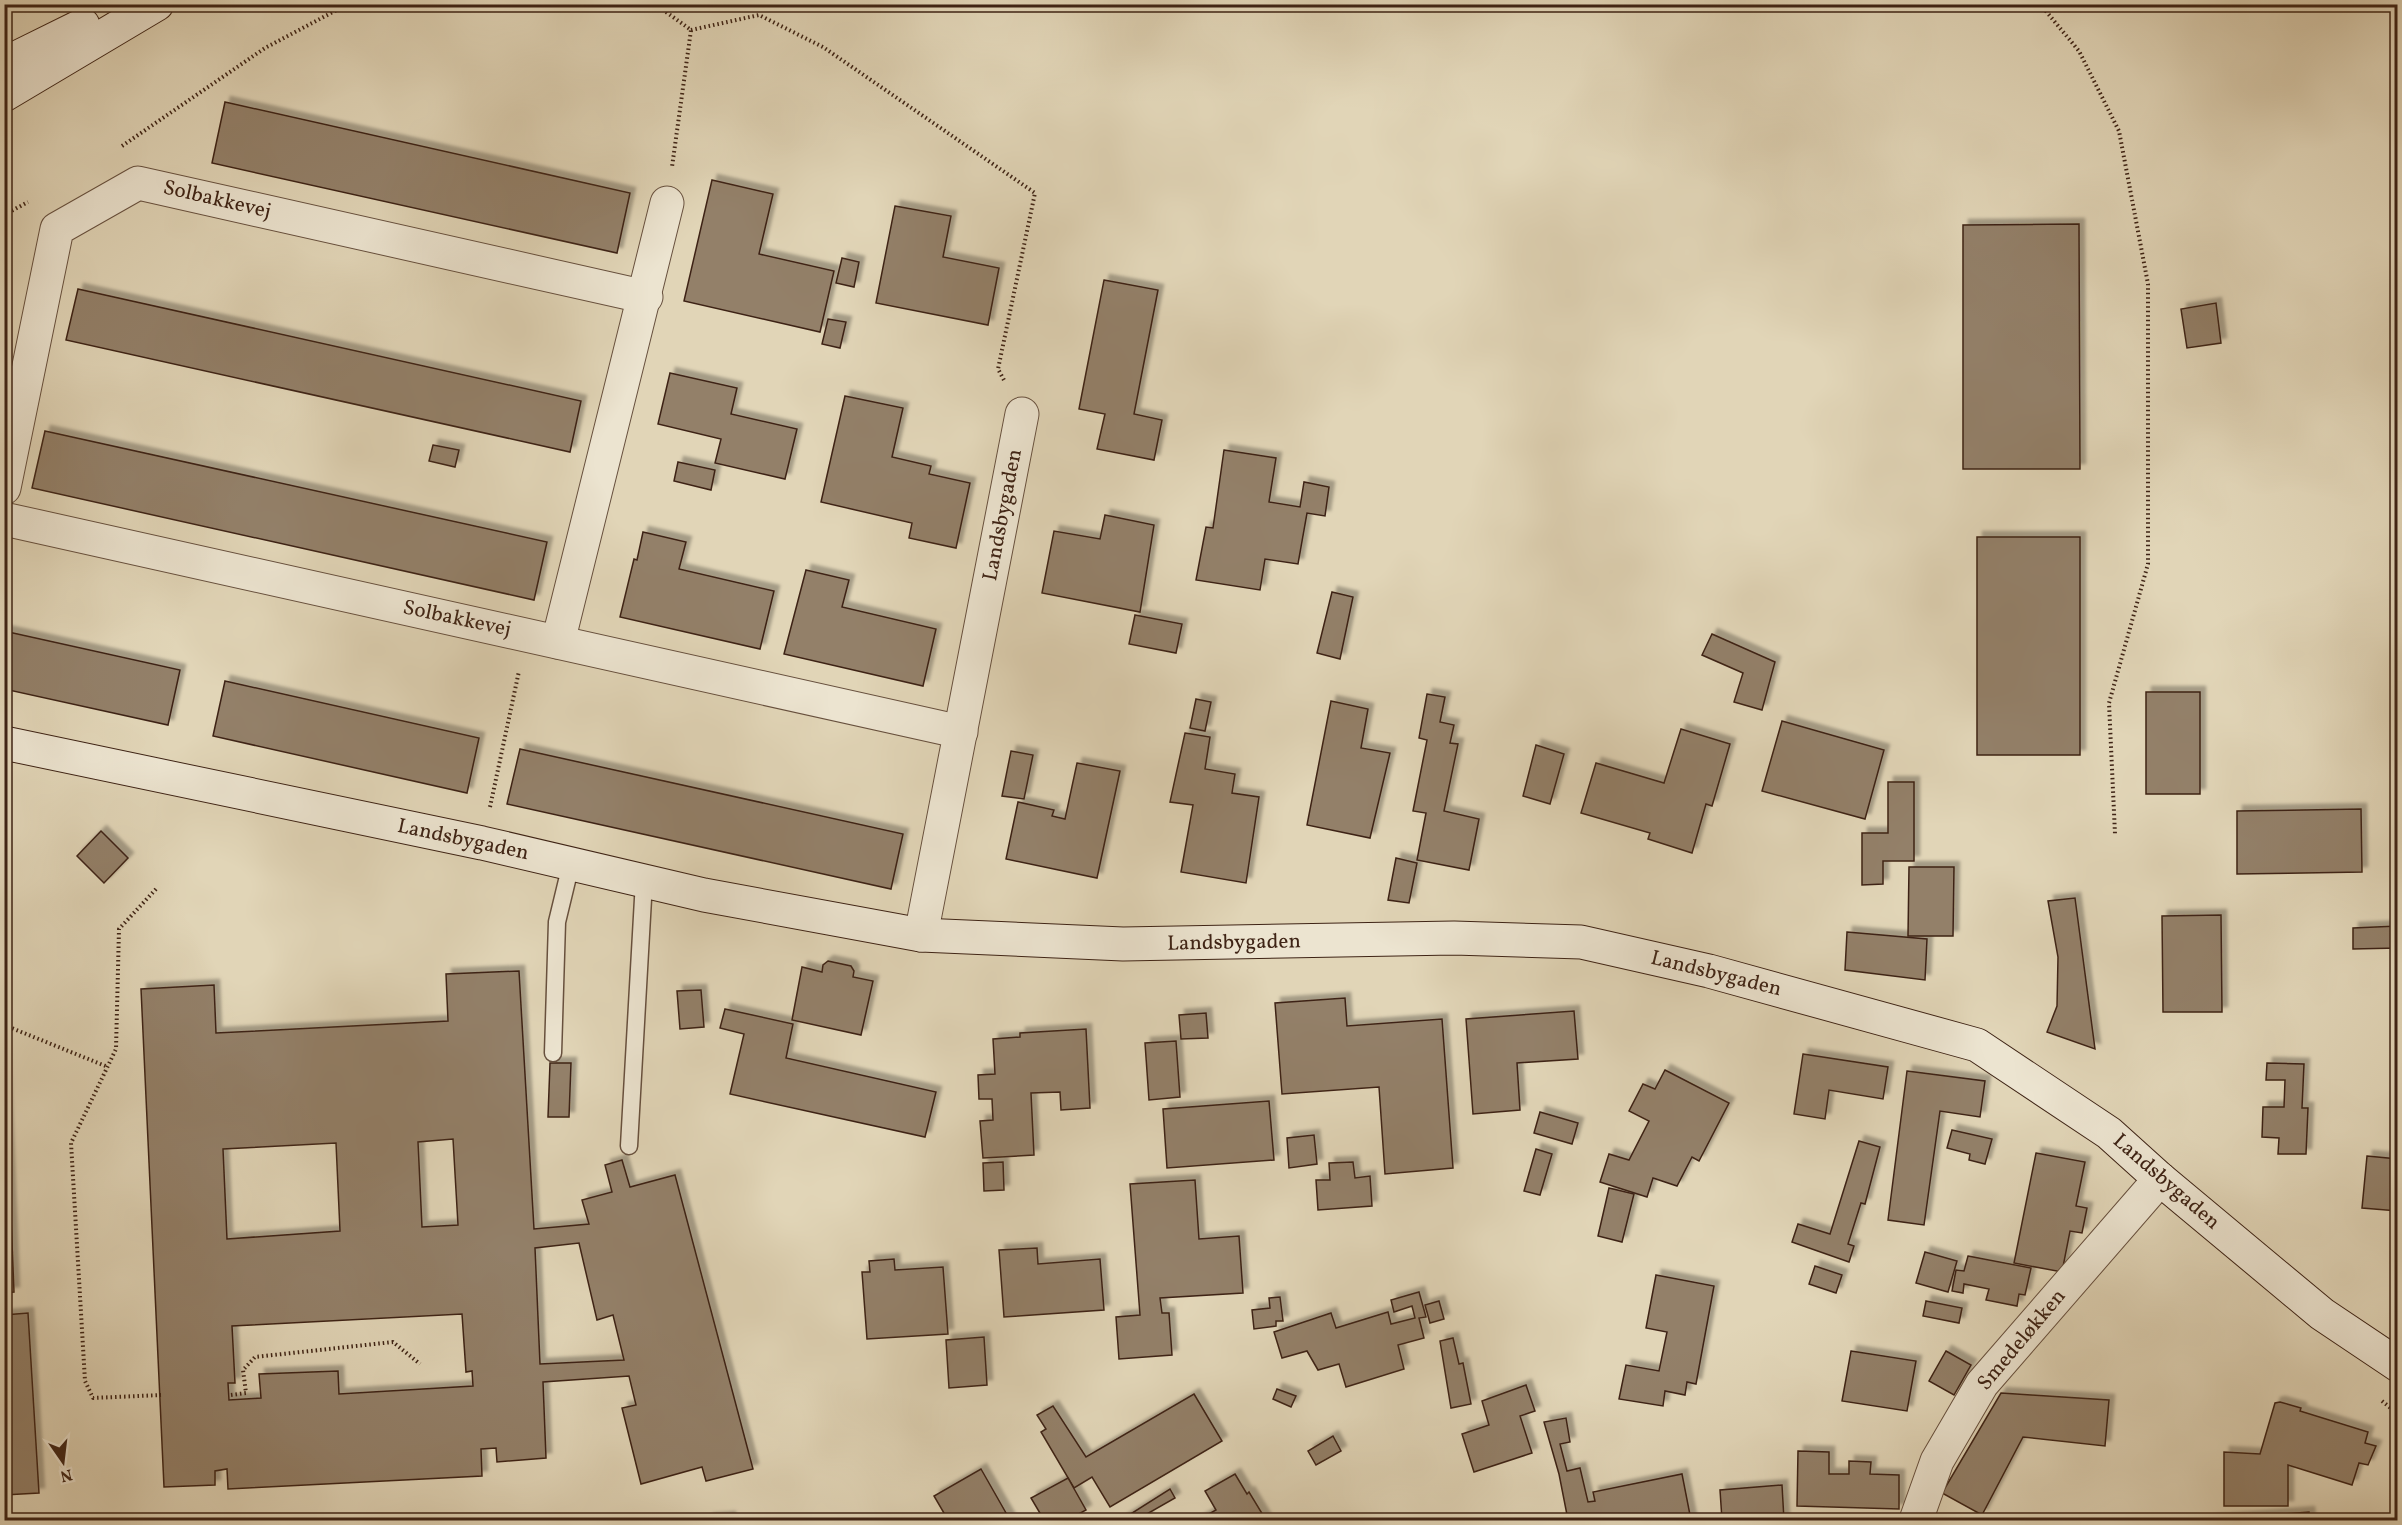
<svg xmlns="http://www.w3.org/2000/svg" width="2402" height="1525" font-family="Vollkorn,serif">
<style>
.building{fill:#938069;stroke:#3e2315;stroke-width:1.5;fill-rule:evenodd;filter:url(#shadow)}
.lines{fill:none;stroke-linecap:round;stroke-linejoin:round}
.lane-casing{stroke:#67503e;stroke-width:19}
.street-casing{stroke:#67503e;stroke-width:35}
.secondary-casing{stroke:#3e2315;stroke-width:35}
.path{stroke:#3e2315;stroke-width:4;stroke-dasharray:1.5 3;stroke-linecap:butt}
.lane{stroke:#ece4d0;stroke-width:16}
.street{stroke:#ece4d0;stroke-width:33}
.secondary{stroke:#ece4d0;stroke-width:33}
.labels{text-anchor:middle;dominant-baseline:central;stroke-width:4.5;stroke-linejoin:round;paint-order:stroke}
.street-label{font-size:21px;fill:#3e2315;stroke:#ece4d0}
</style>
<defs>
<filter id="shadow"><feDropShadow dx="5.5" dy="-5.5" stdDeviation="1.5" flood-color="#0004"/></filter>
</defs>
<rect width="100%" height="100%" fill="#e1d5b7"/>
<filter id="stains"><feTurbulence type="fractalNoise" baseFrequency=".00333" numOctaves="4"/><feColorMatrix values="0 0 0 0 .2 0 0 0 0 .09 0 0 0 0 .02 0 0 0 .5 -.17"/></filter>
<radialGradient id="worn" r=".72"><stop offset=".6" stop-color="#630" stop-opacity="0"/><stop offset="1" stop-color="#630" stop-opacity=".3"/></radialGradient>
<g class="building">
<path d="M 225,102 L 630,193 L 617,253 L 212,163 Z"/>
<path d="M 712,180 L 773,194 L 759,254 L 834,271 L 820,332 L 684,301 Z"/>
<path d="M 895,206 L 951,216 L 943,257 L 999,268 L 988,325 L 876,303 Z"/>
<path d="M 2079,224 L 2080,469 L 1963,469 L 1963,225 Z"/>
<path d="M 842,258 L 859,262 L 854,287 L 836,283 Z"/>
<path d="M 1104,280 L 1158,290 L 1134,414 L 1162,420 L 1154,460 L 1097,449 L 1105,414 L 1079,409 Z"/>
<path d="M 78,289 L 581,401 L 570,452 L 66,340 Z"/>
<path d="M 2216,303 L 2221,343 L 2187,348 L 2181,309 Z"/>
<path d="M 828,319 L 846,322 L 840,348 L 822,344 Z"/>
<path d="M 670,373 L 737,388 L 731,414 L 797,429 L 785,479 L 715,463 L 721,439 L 658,424 Z"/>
<path d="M 845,396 L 903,408 L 892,457 L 931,466 L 929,474 L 970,483 L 956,548 L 909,538 L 912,523 L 821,502 Z"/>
<path d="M 45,431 L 547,542 L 534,600 L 32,488 Z"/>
<path d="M 433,445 L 459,450 L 455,467 L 429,461 Z"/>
<path d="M 1224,450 L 1276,458 L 1269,502 L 1300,507 L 1304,482 L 1329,487 L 1325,516 L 1307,513 L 1298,564 L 1265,559 L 1260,590 L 1196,580 L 1206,527 L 1213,528 Z"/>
<path d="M 678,462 L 715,470 L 711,490 L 674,481 Z"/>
<path d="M 1105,515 L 1154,525 L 1140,612 L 1042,593 L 1054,531 L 1100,539 Z"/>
<path d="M 643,532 L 686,542 L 679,569 L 774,591 L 760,649 L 620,617 L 634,559 L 637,560 Z"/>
<rect x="1977" y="537" width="103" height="218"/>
<path d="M 806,570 L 849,580 L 842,607 L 936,629 L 923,686 L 784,654 Z"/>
<path d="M 1332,592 L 1353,597 L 1340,659 L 1317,653 Z"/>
<path d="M 1135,615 L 1182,624 L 1176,653 L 1129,644 Z"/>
<path d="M 4,631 L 180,670 L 168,725 L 4,689 Z"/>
<path d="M 1712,634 L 1775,662 L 1762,710 L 1734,702 L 1743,673 L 1702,655 Z"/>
<path d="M 225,681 L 479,738 L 467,793 L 213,736 Z"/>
<rect x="2146" y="692" width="54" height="102"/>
<path d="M 1427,694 L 1445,697 L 1440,722 L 1454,725 L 1450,743 L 1458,744 L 1444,811 L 1479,819 L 1469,870 L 1417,860 L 1426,813 L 1413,811 L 1427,740 L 1419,738 Z"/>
<path d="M 1196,699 L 1211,702 L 1205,731 L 1190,728 Z"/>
<path d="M 1331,701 L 1368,709 L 1361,748 L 1390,753 L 1370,838 L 1307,825 Z"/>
<path d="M 1782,721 L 1884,750 L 1865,819 L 1762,791 Z"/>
<path d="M 1681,729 L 1730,744 L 1712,806 L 1706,804 L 1692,853 L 1648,839 L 1650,833 L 1581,813 L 1596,763 L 1664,783 Z"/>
<path d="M 1185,733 L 1210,737 L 1205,769 L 1235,774 L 1232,793 L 1259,797 L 1246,883 L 1181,872 L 1193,805 L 1170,802 Z"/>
<path d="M 1536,745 L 1564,754 L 1550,804 L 1523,796 Z"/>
<path d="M 520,749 L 903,834 L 891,889 L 507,804 Z"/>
<path d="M 1011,751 L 1033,755 L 1024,799 L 1002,796 Z"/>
<path d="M 1077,763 L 1120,771 L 1097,878 L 1006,859 L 1018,802 L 1054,810 L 1052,816 L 1065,819 Z"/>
<path d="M 1888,782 L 1914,782 L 1914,861 L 1883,861 L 1883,884 L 1862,885 L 1862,833 L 1888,833 Z"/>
<path d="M 2361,809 L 2362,872 L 2237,874 L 2237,811 Z"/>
<path d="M 101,831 L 128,858 L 104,883 L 77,856 Z"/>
<path d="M 1396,858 L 1417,863 L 1409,903 L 1388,900 Z"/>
<path d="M 1909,867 L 1954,867 L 1953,936 L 1908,936 Z"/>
<path d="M 2075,898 L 2095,1049 L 2047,1032 L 2057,1006 L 2058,957 L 2048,901 Z"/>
<path d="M 2221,915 L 2222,1012 L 2163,1012 L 2162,916 Z"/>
<path d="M 2398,926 L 2398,948 L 2353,949 L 2353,928 Z"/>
<path d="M 1847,932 L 1927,939 L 1925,980 L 1845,970 Z"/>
<path d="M 828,961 L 851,966 L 854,971 L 853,977 L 873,981 L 861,1035 L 792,1020 L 802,967 L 822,972 L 823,965 Z"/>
<path d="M 519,971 L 534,1229 L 589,1224 L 582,1200 L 612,1192 L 605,1165 L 622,1160 L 630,1187 L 675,1175 L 753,1469 L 706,1481 L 702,1467 L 641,1484 L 622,1408 L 636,1405 L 629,1376 L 543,1382 L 546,1458 L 497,1462 L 496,1448 L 481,1449 L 482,1476 L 228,1489 L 227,1469 L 215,1471 L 215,1485 L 164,1487 L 141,989 L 214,985 L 216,1033 L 448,1021 L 446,974 ZM 453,1139 L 458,1225 L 422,1227 L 418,1142 ZM 336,1143 L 340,1231 L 227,1239 L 223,1149 ZM 579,1243 L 597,1320 L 613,1315 L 624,1360 L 540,1364 L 535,1248 ZM 462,1314 L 466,1372 L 472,1371 L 473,1386 L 339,1394 L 338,1371 L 259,1374 L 261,1398 L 229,1400 L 228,1383 L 235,1383 L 232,1326 Z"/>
<path d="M 701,990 L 704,1027 L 680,1029 L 677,991 Z"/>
<path d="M 1345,998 L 1347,1026 L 1442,1019 L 1453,1168 L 1385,1174 L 1379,1087 L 1282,1094 L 1275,1003 Z"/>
<path d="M 725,1009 L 793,1024 L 786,1058 L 936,1092 L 925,1137 L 730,1094 L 744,1034 L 720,1028 Z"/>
<path d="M 1574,1011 L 1578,1059 L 1517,1063 L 1520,1110 L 1473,1114 L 1466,1019 Z"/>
<path d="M 1206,1013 L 1208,1038 L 1181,1039 L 1179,1015 Z"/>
<path d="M 1086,1029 L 1090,1108 L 1061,1110 L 1060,1092 L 1031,1093 L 1034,1155 L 983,1158 L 980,1121 L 993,1120 L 992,1099 L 979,1099 L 978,1075 L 995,1074 L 993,1039 L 1020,1037 L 1020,1033 Z"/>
<path d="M 1176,1041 L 1180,1097 L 1149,1100 L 1145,1043 Z"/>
<path d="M 4,1046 L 14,1292 L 4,1293 Z"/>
<path d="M 1803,1054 L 1888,1067 L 1883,1099 L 1829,1090 L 1825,1119 L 1794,1114 Z"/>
<path d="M 550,1063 L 571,1063 L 569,1117 L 548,1117 Z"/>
<path d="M 2267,1063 L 2304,1064 L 2302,1108 L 2308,1108 L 2306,1154 L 2278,1154 L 2279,1138 L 2262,1137 L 2263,1107 L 2284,1107 L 2285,1080 L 2266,1080 Z"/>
<path d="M 1665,1070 L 1729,1103 L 1699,1161 L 1692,1157 L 1677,1186 L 1653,1178 L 1647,1197 L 1600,1182 L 1609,1154 L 1629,1160 L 1649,1121 L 1629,1111 L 1643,1084 L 1655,1089 Z"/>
<path d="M 1907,1071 L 1985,1081 L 1980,1117 L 1940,1111 L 1924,1225 L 1888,1220 Z"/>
<path d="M 1269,1101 L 1274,1160 L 1167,1168 L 1163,1109 Z"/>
<path d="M 1540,1112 L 1578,1123 L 1572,1144 L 1534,1133 Z"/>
<path d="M 1952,1130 L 1992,1139 L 1985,1164 L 1969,1160 L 1970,1154 L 1947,1148 Z"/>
<path d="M 1314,1135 L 1317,1164 L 1289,1168 L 1287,1138 Z"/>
<path d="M 1859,1141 L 1880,1147 L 1865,1204 L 1861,1203 L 1848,1244 L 1854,1246 L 1849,1262 L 1792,1242 L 1798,1224 L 1830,1234 Z"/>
<path d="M 1536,1149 L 1552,1154 L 1540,1195 L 1524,1191 Z"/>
<path d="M 2036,1153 L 2085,1162 L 2076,1206 L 2087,1208 L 2082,1233 L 2070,1231 L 2062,1272 L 2014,1263 Z"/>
<path d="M 2367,1156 L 2398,1159 L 2398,1211 L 2362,1208 Z"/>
<path d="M 1003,1162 L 1004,1190 L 984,1191 L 983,1163 Z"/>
<path d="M 1353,1162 L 1355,1178 L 1370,1176 L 1372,1206 L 1318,1210 L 1316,1180 L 1330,1180 L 1329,1163 Z"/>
<path d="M 1195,1180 L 1199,1239 L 1239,1236 L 1243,1293 L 1160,1298 L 1162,1313 L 1169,1313 L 1172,1355 L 1119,1359 L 1116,1317 L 1140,1315 L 1130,1184 Z"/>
<path d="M 1609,1188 L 1634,1194 L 1622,1242 L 1598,1236 Z"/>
<path d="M 1037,1248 L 1038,1264 L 1100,1259 L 1104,1310 L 1004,1317 L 999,1250 Z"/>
<path d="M 1925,1252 L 1957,1261 L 1948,1292 L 1916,1283 Z"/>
<path d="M 1968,1256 L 2031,1268 L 2025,1295 L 2019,1294 L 2017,1306 L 1986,1300 L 1989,1289 L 1964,1284 L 1963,1293 L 1952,1291 L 1956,1270 L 1964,1271 Z"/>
<path d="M 894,1259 L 895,1270 L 943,1267 L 948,1334 L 867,1339 L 862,1272 L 870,1272 L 869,1261 Z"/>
<path d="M 1815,1266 L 1842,1275 L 1836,1293 L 1809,1284 Z"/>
<path d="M 1656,1275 L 1714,1286 L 1696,1384 L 1687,1382 L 1685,1395 L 1665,1391 L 1663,1406 L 1619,1399 L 1626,1365 L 1659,1371 L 1667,1332 L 1646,1328 Z"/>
<path d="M 1419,1292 L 1426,1317 L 1419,1318 L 1424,1338 L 1398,1345 L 1404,1369 L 1346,1387 L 1339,1364 L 1318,1370 L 1307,1351 L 1282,1358 L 1274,1332 L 1331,1313 L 1336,1328 L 1388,1312 L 1391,1324 L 1415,1318 L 1412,1306 L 1394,1312 L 1391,1300 Z"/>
<path d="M 1280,1297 L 1283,1321 L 1276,1321 L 1276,1326 L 1254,1329 L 1252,1310 L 1270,1308 L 1269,1298 Z"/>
<path d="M 1439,1301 L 1444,1319 L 1430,1323 L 1425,1305 Z"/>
<path d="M 1926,1301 L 1962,1308 L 1959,1323 L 1923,1316 Z"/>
<path d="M 28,1313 L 39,1493 L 4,1495 L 4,1315 Z"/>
<path d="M 984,1337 L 987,1385 L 949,1388 L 946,1340 Z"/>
<path d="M 1453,1338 L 1459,1364 L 1463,1363 L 1471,1404 L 1451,1408 L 1440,1341 Z"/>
<path d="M 1851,1351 L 1916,1361 L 1907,1411 L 1842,1401 Z"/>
<path d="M 1946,1351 L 1971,1365 L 1954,1395 L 1929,1381 Z"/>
<path d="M 1526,1385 L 1535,1411 L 1520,1416 L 1532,1453 L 1474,1472 L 1462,1434 L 1489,1425 L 1482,1401 Z"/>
<path d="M 1277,1389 L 1296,1396 L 1291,1407 L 1273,1399 Z"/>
<path d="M 2001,1393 L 2109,1400 L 2105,1446 L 2023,1437 L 1982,1515 L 1942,1493 Z"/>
<path d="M 1194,1394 L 1222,1441 L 1110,1507 L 1092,1477 L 1074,1488 L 1041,1432 L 1046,1429 L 1037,1415 L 1053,1406 L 1086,1457 Z"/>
<path d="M 2280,1402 L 2301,1408 L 2300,1411 L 2368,1432 L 2365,1443 L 2376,1446 L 2368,1465 L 2359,1463 L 2352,1485 L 2288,1465 L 2288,1506 L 2224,1506 L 2224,1452 L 2260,1454 L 2275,1403 Z"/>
<path d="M 1566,1418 L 1570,1442 L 1560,1444 L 1567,1471 L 1580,1468 L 1588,1502 L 1595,1501 L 1593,1492 L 1682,1474 L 1691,1520 L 1568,1520 L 1559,1474 L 1544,1422 Z"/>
<path d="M 1333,1436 L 1341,1451 L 1316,1465 L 1308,1451 Z"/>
<path d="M 1798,1451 L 1829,1452 L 1829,1474 L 1849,1474 L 1849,1461 L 1871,1462 L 1870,1474 L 1899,1475 L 1899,1509 L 1797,1506 Z"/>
<path d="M 981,1469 L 1010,1520 L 948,1520 L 934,1496 Z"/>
<path d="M 1235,1474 L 1247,1494 L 1249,1492 L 1266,1520 L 1198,1520 L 1216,1510 L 1205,1491 Z"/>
<path d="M 1068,1478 L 1086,1510 L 1068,1520 L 1044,1520 L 1031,1498 Z"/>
<path d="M 1782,1485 L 1784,1520 L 1722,1520 L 1720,1490 Z"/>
<path d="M 1170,1489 L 1175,1498 L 1145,1515 L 1148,1520 L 1121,1520 Z"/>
<path d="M 2309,1512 L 2310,1520 L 2210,1520 Z"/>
<path d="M 730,1517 L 730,1520 L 708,1520 L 708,1519 Z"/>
</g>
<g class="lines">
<g class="lane-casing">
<g id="lane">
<path d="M 553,1053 L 557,922 L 571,864"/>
<path d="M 629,1146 L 644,881"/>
</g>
</g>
<g class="street-casing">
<g id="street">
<path d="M 4,488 L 57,229 L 138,183 L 646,297"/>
<path d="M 4,519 L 961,732"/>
<path d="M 558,642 L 667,203"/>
<path d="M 921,935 L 1022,414"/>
<path d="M 1916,1520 L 1937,1461 L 1982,1384 L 2160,1179"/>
</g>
</g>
<g class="secondary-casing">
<g id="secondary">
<path d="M 4,64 L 83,25"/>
<path d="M 4,95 L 157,4"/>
<path d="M 4,743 L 482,843 L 704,895 L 921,935 L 1123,944 L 1454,938 L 1581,942 L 1709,971 L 1977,1045 L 2109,1133 L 2160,1179 L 2322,1314 L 2398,1365"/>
</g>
</g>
<g class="path">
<path d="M 655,4 L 691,30 L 672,167"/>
<path d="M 2040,4 L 2079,51 L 2119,131 L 2148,284 L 2148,564 L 2109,703 L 2115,834"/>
<path d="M 4,13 L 21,4"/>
<path d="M 691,30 L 759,15 L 823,47 L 1035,193 L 998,369 L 1005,382"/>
<path d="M 122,146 L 265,48 L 348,4"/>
<path d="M 4,215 L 28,202"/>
<path d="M 490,807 L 519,671"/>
<path d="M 156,889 L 119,929 L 116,1049 L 71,1143 L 85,1381 L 93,1398 L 161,1395"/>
<path d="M 4,1025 L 108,1067"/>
<path d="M 231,1395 L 246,1393 L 243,1370 L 255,1357 L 393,1342 L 420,1364"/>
<path d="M 2382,1401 L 2398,1414"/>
</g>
<use href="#lane" class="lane"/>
<use href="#street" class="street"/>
<use href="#secondary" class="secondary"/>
</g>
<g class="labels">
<g class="street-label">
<text transform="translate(217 200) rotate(13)">Solbakkevej</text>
<text transform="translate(1003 515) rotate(-79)">Landsbygaden</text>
<text transform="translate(457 619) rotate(12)">Solbakkevej</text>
<text transform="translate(463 840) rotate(12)">Landsbygaden</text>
<text transform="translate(1234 943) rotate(-1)">Landsbygaden</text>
<text transform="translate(1716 974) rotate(14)">Landsbygaden</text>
<text transform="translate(2166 1182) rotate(41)">Landsbygaden</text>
<text transform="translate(2022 1340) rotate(-50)">Smedeløkken</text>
</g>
</g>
<rect width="2402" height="1525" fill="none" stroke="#e1d5b7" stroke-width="24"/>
<rect x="6" y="6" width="2390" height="1513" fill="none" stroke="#3e2315" stroke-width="3"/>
<rect x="12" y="12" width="2378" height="1501" fill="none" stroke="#3e2315" stroke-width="1.5"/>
<g transform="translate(63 1462) rotate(166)" stroke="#ece4d0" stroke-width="4.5" paint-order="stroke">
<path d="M0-4.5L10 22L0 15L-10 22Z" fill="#3e2315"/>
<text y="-9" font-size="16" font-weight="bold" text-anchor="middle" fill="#3e2315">N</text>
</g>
<rect width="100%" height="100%" filter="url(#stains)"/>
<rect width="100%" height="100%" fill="url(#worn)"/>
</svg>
